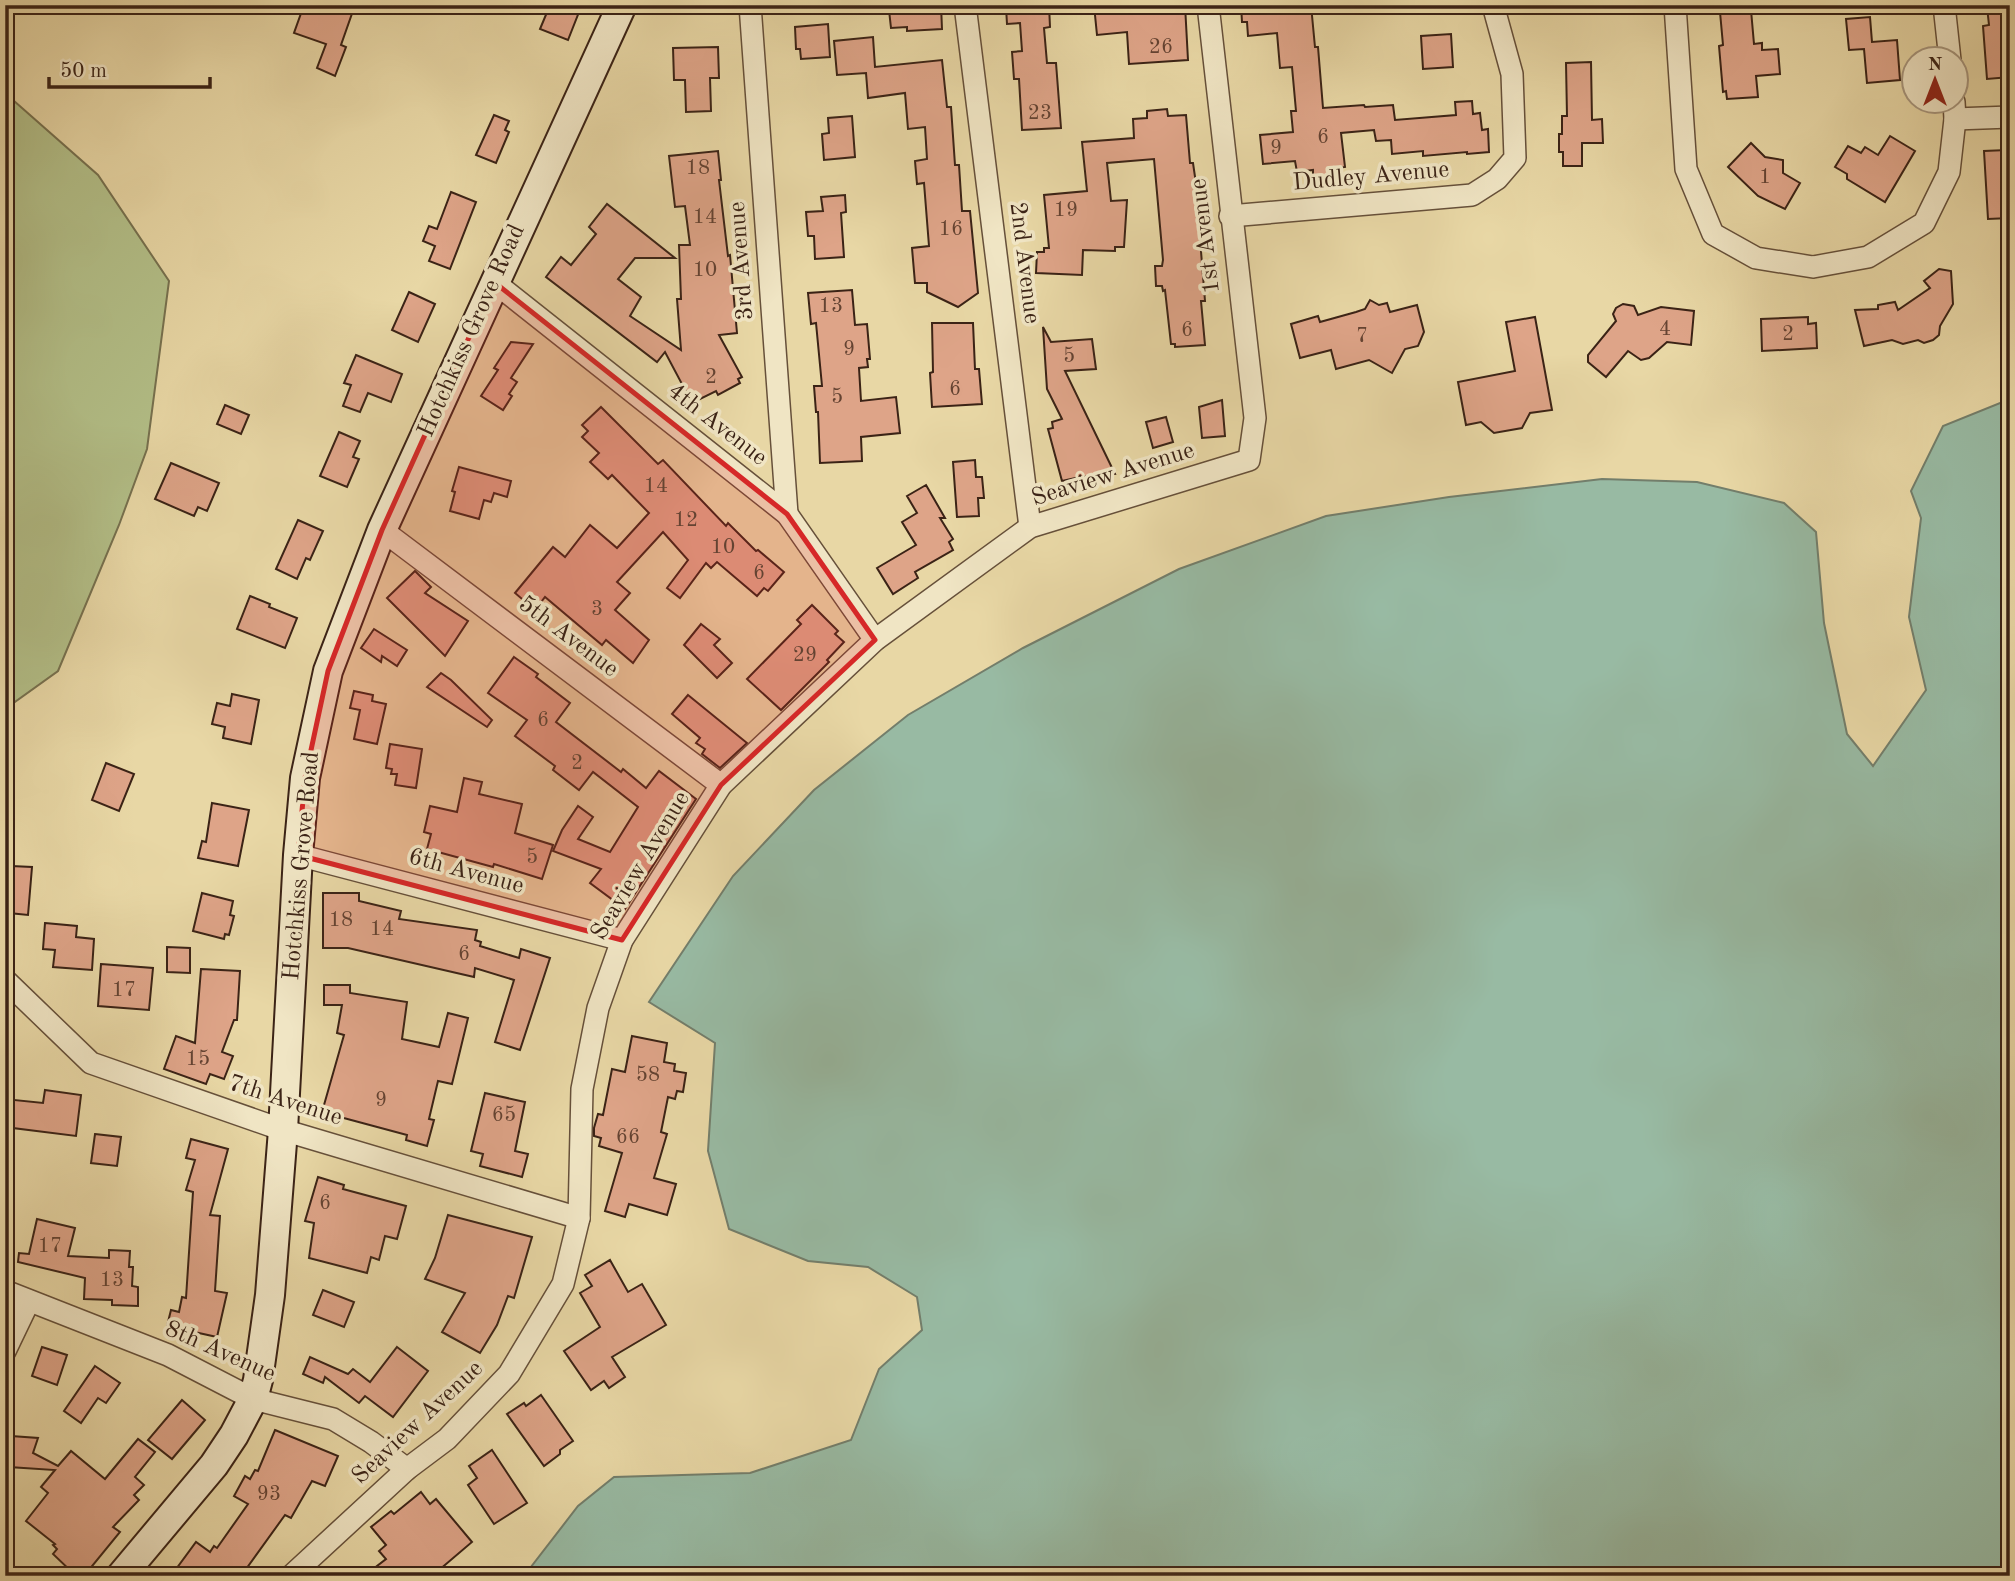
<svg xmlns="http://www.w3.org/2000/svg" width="2015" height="1581" font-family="'Old Standard TT',serif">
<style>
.green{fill:#b3bf88;stroke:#77714f;stroke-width:2}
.water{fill:#98baa3;stroke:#737e6b;stroke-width:2}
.building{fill:#dea488;stroke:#3b2316;stroke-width:2}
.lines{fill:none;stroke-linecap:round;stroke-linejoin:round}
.street-casing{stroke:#66503a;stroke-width:24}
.secondary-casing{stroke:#3b2316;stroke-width:32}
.street{stroke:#f0e5c4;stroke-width:21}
.secondary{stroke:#f0e5c4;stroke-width:28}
.marked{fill:#d62828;fill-opacity:0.2;stroke:#d62828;stroke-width:5;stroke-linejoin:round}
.labels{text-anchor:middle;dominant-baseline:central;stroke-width:7;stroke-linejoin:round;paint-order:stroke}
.number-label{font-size:21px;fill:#644332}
.street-label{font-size:24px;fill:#3b2316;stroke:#f0e5c4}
</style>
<rect width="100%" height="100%" fill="#e8d7a5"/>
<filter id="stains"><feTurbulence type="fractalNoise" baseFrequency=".00286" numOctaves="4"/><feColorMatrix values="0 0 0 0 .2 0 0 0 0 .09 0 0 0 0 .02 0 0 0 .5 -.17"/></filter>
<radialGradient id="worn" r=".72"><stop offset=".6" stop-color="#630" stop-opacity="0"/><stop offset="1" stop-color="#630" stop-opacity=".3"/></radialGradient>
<path class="green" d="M 5,93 L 98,175 L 169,281 L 147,449 L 119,525 L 58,671 L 5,709 Z"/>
<path class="water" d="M 2010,399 L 2010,1576 L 524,1576 L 578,1506 L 614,1477 L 750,1473 L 851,1440 L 879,1369 L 922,1330 L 917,1297 L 868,1267 L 808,1261 L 729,1229 L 708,1151 L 715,1043 L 649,1002 L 733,876 L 814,790 L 908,715 L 1023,648 L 1179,569 L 1326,516 L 1449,497 L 1602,479 L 1697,482 L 1784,503 L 1816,532 L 1824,623 L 1847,734 L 1873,766 L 1926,690 L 1909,617 L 1921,518 L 1911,491 L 1943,426 Z"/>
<g class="building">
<path d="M 304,5 L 355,5 L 341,45 L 346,47 L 335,76 L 317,68 L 326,44 L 294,33 Z"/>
<path d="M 550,5 L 562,5 L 579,12 L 568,40 L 540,29 Z"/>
<path d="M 903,5 L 941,5 L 942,29 L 907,31 L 907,27 L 891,28 L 889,10 L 903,10 Z"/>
<path d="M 1049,5 L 1050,27 L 1044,28 L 1047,63 L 1056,63 L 1061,128 L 1022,130 L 1019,79 L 1014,79 L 1012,52 L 1022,51 L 1020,23 L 1007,24 L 1006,7 Z"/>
<path d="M 1094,5 L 1185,5 L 1188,60 L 1129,64 L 1127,32 L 1097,35 Z"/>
<path d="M 1241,5 L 1311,5 L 1315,47 L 1318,47 L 1323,108 L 1364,105 L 1365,107 L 1393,105 L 1395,120 L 1456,115 L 1455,102 L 1472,101 L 1473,114 L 1480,113 L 1482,130 L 1488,129 L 1489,152 L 1467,154 L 1467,152 L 1423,156 L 1423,151 L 1392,154 L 1391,140 L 1376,141 L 1374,130 L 1341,133 L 1345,167 L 1331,169 L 1331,175 L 1313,176 L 1313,170 L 1297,172 L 1295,161 L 1263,164 L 1260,135 L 1293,132 L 1291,111 L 1296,111 L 1292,67 L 1280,68 L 1277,33 L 1248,36 L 1247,22 L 1242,22 Z"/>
<path d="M 2004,5 L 2007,7 L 2010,21 L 2010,77 L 1987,79 L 1983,26 L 1989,25 L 1987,7 Z"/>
<path d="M 1751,10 L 1754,44 L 1762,43 L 1762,50 L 1778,49 L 1780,74 L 1756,76 L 1758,97 L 1727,99 L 1726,91 L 1723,92 L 1719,46 L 1723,45 L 1720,12 Z"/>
<path d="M 1870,17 L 1872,42 L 1897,40 L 1900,80 L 1867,83 L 1864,49 L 1849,50 L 1846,19 Z"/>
<path d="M 828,24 L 830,57 L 801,59 L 800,49 L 796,49 L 795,27 Z"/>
<path d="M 1451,34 L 1453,67 L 1423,69 L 1421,36 Z"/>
<path d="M 873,37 L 875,67 L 942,60 L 947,107 L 951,107 L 955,165 L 959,165 L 962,211 L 970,211 L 978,293 L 958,307 L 927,292 L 927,283 L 915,283 L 912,248 L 929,246 L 924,183 L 917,184 L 915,161 L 927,159 L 925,127 L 908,129 L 905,93 L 868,98 L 866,73 L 837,75 L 834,41 Z"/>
<path d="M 718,47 L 719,78 L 710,78 L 711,111 L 686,112 L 685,80 L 674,80 L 673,48 Z"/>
<path d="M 1591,62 L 1592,120 L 1602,119 L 1603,143 L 1582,143 L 1582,166 L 1563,166 L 1563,152 L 1559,152 L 1559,134 L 1562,134 L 1562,116 L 1567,116 L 1566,63 Z"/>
<path d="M 1167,109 L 1168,116 L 1186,115 L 1190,163 L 1193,163 L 1204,238 L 1200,239 L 1205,301 L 1201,301 L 1205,345 L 1175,347 L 1175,344 L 1171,344 L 1165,290 L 1163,291 L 1162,286 L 1156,286 L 1155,266 L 1162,266 L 1163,260 L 1154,159 L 1107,163 L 1111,201 L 1127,200 L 1124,247 L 1115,247 L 1115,251 L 1083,250 L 1082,275 L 1036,273 L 1037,252 L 1044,252 L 1044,248 L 1049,248 L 1044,195 L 1087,191 L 1082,142 L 1134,138 L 1133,119 L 1147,118 L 1147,111 Z"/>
<path d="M 494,115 L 509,121 L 505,130 L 509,132 L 496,163 L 476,155 Z"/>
<path d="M 852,116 L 855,157 L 824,160 L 822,134 L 829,133 L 828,118 Z"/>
<path d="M 1890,136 L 1915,151 L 1885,202 L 1847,179 L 1847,174 L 1835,167 L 1848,146 L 1861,153 L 1865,147 L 1878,155 Z"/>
<path d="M 1751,143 L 1765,157 L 1783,160 L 1783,173 L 1800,183 L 1785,209 L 1758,196 L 1728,167 Z"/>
<path d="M 2007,150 L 2010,218 L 1988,219 L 1984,151 Z"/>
<path d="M 718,151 L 721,180 L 719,180 L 728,256 L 730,255 L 737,333 L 719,335 L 742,377 L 738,379 L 740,383 L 718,395 L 716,391 L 692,403 L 665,352 L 657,362 L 546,277 L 561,257 L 571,265 L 596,234 L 589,227 L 607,204 L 675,258 L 635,258 L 618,279 L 641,297 L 630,316 L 681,350 L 677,299 L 681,299 L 679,245 L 690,245 L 685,206 L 675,207 L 669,156 Z"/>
<path d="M 451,192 L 476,202 L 450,269 L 429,261 L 435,246 L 423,241 L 429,226 L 437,229 Z"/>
<path d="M 845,195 L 846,212 L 841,213 L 844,257 L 815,259 L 814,236 L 808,236 L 806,212 L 823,211 L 821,197 Z"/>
<path d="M 1939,269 L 1951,271 L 1953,304 L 1940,326 L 1939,335 L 1933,340 L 1924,343 L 1918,340 L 1903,344 L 1892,340 L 1864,346 L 1855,310 L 1878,309 L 1878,305 L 1895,302 L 1898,310 L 1930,288 L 1924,281 Z"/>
<path d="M 852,290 L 855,325 L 867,324 L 870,359 L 867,359 L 868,367 L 859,368 L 861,401 L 896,397 L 900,433 L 861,437 L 862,461 L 820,463 L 818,412 L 816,412 L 814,386 L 822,386 L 816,323 L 811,324 L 808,293 Z"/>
<path d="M 409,292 L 435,304 L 418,342 L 392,330 Z"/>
<path d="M 1370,300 L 1379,305 L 1387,303 L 1390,312 L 1417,305 L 1424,332 L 1418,346 L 1405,349 L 1392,373 L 1369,360 L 1336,369 L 1331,350 L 1300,358 L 1291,324 L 1318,316 L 1320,322 L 1356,312 L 1365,309 Z"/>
<path d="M 1623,304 L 1634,306 L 1638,315 L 1661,307 L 1694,311 L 1691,345 L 1667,342 L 1649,358 L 1641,360 L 1628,351 L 1606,377 L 1588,362 L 1588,355 L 1616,321 L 1613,314 L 1616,308 Z"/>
<path d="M 1535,317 L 1552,410 L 1530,413 L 1522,428 L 1494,433 L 1481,422 L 1466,425 L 1458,382 L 1515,371 L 1506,322 Z"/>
<path d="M 1808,317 L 1808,324 L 1816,323 L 1817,348 L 1762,351 L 1761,319 Z"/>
<path d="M 932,323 L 973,323 L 975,369 L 979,369 L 982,404 L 932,407 L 930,373 L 933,372 Z"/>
<path d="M 1043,327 L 1051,342 L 1092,339 L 1096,369 L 1065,371 L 1115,474 L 1080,477 L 1062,481 L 1048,429 L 1053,428 L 1052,422 L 1062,419 L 1047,389 Z"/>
<path d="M 511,342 L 533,344 L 511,378 L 517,382 L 509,394 L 512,396 L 503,410 L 481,396 L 498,370 L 494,368 Z"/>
<path d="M 356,355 L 402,374 L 391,402 L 368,393 L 360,412 L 343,406 L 351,385 L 344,383 Z"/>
<path d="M 1222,400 L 1225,436 L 1202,438 L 1199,407 Z"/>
<path d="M 225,405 L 249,415 L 241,434 L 217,424 Z"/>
<path d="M 601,407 L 658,464 L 663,460 L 726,526 L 728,523 L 756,551 L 758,550 L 784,572 L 768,591 L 764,588 L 757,596 L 717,562 L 711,568 L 706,563 L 680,598 L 667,588 L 688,560 L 663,532 L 617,582 L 630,593 L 615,610 L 649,640 L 633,663 L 606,640 L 602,645 L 545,597 L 535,610 L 515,593 L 553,547 L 565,557 L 590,525 L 617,548 L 649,513 L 612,475 L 608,479 L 590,462 L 599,453 L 582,437 L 588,431 L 582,425 Z"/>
<path d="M 1166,417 L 1173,442 L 1153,448 L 1146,422 Z"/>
<path d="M 339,432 L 360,441 L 353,457 L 359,459 L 347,487 L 320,476 Z"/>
<path d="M 975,460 L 976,477 L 982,477 L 984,498 L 978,498 L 979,516 L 957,517 L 953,462 Z"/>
<path d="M 171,463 L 219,483 L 207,511 L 198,507 L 194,516 L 155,499 Z"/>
<path d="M 459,467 L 511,481 L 507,497 L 494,493 L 491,502 L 484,500 L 479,519 L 450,511 L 455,492 L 452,491 Z"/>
<path d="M 926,485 L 945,518 L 940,518 L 953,539 L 949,542 L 953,550 L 915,572 L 918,578 L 893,594 L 877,568 L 916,545 L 902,522 L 917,513 L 907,496 Z"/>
<path d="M 298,520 L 323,531 L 310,560 L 306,558 L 297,579 L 276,569 Z"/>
<path d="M 415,571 L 431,587 L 425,593 L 468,621 L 445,656 L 387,598 Z"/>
<path d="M 250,596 L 270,604 L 269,607 L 297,618 L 285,648 L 237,629 Z"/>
<path d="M 812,605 L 838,631 L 835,634 L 844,642 L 827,660 L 829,662 L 781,710 L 747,679 L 801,624 L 797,620 Z"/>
<path d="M 701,624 L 720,639 L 714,645 L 732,663 L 717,678 L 684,645 Z"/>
<path d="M 374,629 L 407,650 L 397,666 L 382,656 L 381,662 L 361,648 Z"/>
<path d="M 514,657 L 538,674 L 536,677 L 570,703 L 556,722 L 621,772 L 623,769 L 646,788 L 659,771 L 696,799 L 625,909 L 590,883 L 601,869 L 553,851 L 562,830 L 578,806 L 593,817 L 578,839 L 610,852 L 638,807 L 593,772 L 579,790 L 553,770 L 555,766 L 515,736 L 527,720 L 488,693 Z"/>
<path d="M 441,673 L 451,680 L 492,720 L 487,727 L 427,687 Z"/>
<path d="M 354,691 L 373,695 L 372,701 L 386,704 L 377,744 L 354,739 L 360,710 L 350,708 Z"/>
<path d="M 232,694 L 259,700 L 251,744 L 223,738 L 225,727 L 212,724 L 217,703 L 230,706 Z"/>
<path d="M 688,695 L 747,743 L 720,768 L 702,754 L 705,749 L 696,743 L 700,738 L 672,714 Z"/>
<path d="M 390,744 L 422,749 L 416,788 L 395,785 L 397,774 L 391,774 L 392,769 L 386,768 Z"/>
<path d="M 106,763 L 134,774 L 119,811 L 92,800 Z"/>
<path d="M 464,778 L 482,782 L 479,794 L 522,804 L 515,833 L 553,845 L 542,879 L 494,864 L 493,867 L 427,849 L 431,834 L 424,832 L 430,806 L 457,812 Z"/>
<path d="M 212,803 L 249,810 L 238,866 L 198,858 L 202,841 L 206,842 Z"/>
<path d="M 11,866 L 32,867 L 28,915 L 9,913 L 9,907 L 5,907 L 5,876 L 10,876 Z"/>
<path d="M 202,893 L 233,901 L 230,915 L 234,916 L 229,935 L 225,934 L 224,939 L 193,931 Z"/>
<path d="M 323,893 L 359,893 L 359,901 L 401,911 L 399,919 L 477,930 L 475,940 L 481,942 L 480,946 L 519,958 L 521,949 L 550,958 L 520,1050 L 495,1042 L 514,980 L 475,968 L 474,977 L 348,948 L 323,948 Z"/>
<path d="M 45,923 L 77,926 L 76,937 L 94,939 L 92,970 L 53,967 L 55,950 L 43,949 Z"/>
<path d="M 167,947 L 190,948 L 190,973 L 167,972 Z"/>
<path d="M 101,964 L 153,968 L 149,1010 L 98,1006 Z"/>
<path d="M 201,969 L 240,971 L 237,1020 L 234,1020 L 222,1052 L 233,1056 L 224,1079 L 210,1074 L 206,1084 L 164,1069 L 176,1036 L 195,1043 Z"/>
<path d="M 324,985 L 350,985 L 350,993 L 407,1002 L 402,1039 L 439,1047 L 448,1013 L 468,1018 L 452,1084 L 438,1081 L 429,1119 L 434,1120 L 427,1146 L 406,1140 L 407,1135 L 340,1117 L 338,1124 L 320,1119 L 344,1035 L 337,1033 L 342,1005 L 324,1005 Z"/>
<path d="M 632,1036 L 667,1043 L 664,1062 L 675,1064 L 674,1071 L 686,1073 L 683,1092 L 677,1091 L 675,1099 L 668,1097 L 661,1132 L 667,1134 L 654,1178 L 676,1184 L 667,1215 L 629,1204 L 625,1217 L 605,1211 L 622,1153 L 599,1146 L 601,1138 L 594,1136 L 594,1128 L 598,1114 L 603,1115 L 612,1069 L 625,1072 Z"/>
<path d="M 45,1090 L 81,1095 L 76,1136 L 5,1127 L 5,1099 L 43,1103 Z"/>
<path d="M 485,1093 L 525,1102 L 515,1151 L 528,1154 L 522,1177 L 480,1166 L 483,1154 L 471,1151 Z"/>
<path d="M 95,1134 L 121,1137 L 117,1166 L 91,1163 Z"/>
<path d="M 191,1139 L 228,1149 L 210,1215 L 220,1216 L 215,1291 L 227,1293 L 217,1337 L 167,1326 L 171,1310 L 179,1312 L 182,1297 L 186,1298 L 193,1192 L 186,1190 L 195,1160 L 186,1158 Z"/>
<path d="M 318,1177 L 344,1185 L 343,1189 L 406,1206 L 397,1239 L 385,1236 L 379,1260 L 371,1257 L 367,1273 L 309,1258 L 314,1223 L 305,1221 Z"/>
<path d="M 448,1215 L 532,1237 L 514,1298 L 508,1296 L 497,1325 L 480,1353 L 442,1332 L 465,1293 L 425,1279 L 435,1258 Z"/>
<path d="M 37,1219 L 75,1228 L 68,1256 L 109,1258 L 109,1250 L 130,1251 L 129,1267 L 133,1267 L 132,1286 L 138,1287 L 138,1306 L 112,1305 L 112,1300 L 84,1299 L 85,1278 L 18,1262 L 19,1253 L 29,1254 Z"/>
<path d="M 610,1260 L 628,1292 L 642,1284 L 666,1325 L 612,1357 L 625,1377 L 609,1388 L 604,1381 L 591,1390 L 564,1351 L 600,1327 L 580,1293 L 592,1286 L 585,1275 Z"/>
<path d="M 323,1290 L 354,1302 L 344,1327 L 313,1315 Z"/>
<path d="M 42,1347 L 67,1355 L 57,1385 L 32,1376 Z"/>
<path d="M 397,1347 L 428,1371 L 393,1417 L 365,1396 L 359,1403 L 325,1377 L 323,1383 L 303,1374 L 310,1357 L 348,1374 L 353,1369 L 370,1382 Z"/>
<path d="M 95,1366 L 120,1383 L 106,1403 L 98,1398 L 81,1423 L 64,1411 Z"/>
<path d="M 541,1395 L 573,1441 L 560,1450 L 560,1454 L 544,1466 L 507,1414 L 524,1403 L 526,1406 Z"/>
<path d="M 182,1400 L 205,1420 L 172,1459 L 148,1440 Z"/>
<path d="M 275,1430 L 338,1456 L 325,1486 L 312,1481 L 291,1518 L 285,1515 L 241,1576 L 171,1576 L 196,1542 L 210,1552 L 214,1546 L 217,1548 L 248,1504 L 234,1496 L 245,1476 L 250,1479 L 255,1470 L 258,1471 Z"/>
<path d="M 11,1436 L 38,1438 L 33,1453 L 58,1466 L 71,1451 L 105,1479 L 138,1439 L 155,1452 L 135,1477 L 144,1485 L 134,1495 L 139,1500 L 113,1527 L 120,1532 L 84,1576 L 76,1576 L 53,1554 L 57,1549 L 53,1545 L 55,1544 L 26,1521 L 48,1493 L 41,1487 L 55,1470 L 9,1467 Z"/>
<path d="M 492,1450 L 527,1503 L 494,1524 L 468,1485 L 477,1478 L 469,1466 Z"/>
<path d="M 421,1492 L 430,1504 L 436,1499 L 472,1542 L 432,1576 L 364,1576 L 386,1559 L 379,1551 L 386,1545 L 371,1527 L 391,1511 L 394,1514 Z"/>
</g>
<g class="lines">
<g class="street-casing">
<g id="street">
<path d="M 750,5 L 787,514"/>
<path d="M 965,5 L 1030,527"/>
<path d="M 1675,5 L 1686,169 L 1713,234 L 1756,258 L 1813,267 L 1868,257 L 1924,223 L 1949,172 L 1955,119 L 1954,102"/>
<path d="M 1944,5 L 1950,60"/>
<path d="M 1955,119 L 2010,117"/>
<path d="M 1230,216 L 1472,195 L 1497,179 L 1515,158 L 1512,74 L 1493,5"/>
<path d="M 494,282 L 787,514 L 875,640"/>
<path d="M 382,530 L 721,785"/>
<path d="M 298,855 L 622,940"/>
<path d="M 5,980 L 91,1063 L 283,1130 L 579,1218"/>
<path d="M 5,1291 L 168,1355 L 253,1399 L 333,1419 L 371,1442 L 407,1469"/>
<path d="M 5,1351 L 29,1301"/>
<path d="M 291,1576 L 407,1469 L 447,1439 L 509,1374 L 563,1284 L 579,1218 L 582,1089 L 598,1008 L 622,940 L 721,785 L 875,640 L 1030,527 L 1249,460 L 1255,418 L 1208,5"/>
</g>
</g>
<g class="secondary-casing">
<path id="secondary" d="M 121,1576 L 214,1465 L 234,1435 L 253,1399 L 258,1380 L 270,1295 L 283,1130 L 298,855 L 305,778 L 328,671 L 382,530 L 622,5"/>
</g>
<use href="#street" class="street"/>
<use href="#secondary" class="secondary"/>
</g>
<path class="marked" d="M 494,282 L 787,514 L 875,640 L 721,785 L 622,940 L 298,855 L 305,778 L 328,671 L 382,530 Z"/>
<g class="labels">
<g class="number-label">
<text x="1161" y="47">26</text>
<text x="1040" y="113">23</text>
<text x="1323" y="137">6</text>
<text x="1276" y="148">9</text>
<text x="698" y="168">18</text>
<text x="1765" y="177">1</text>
<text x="1066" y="210">19</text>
<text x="705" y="217">14</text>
<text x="951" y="229">16</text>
<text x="705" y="270">10</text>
<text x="831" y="306">13</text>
<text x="1665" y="329">4</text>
<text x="1187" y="330">6</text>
<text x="1788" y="334">2</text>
<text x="1362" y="336">7</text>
<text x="849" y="349">9</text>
<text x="1069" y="356">5</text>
<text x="711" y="377">2</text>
<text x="955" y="389">6</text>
<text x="837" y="397">5</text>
<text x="656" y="486">14</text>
<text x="686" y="520">12</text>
<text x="723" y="547">10</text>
<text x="759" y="573">6</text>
<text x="597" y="609">3</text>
<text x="805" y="655">29</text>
<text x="543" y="720">6</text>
<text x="577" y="763">2</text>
<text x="532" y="857">5</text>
<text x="341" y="920">18</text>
<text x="382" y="929">14</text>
<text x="464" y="954">6</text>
<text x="124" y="990">17</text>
<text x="198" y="1059">15</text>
<text x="648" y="1075">58</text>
<text x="381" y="1100">9</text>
<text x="504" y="1115">65</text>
<text x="628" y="1137">66</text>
<text x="325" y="1203">6</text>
<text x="50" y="1246">17</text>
<text x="112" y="1280">13</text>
<text x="269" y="1494">93</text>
</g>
<g class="street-label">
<text transform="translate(1371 177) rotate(-5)">Dudley Avenue</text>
<text transform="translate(1206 236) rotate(-97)">1st Avenue</text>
<text transform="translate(742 261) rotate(-94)">3rd Avenue</text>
<text transform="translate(1024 263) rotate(83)">2nd Avenue</text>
<text transform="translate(472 331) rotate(-66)">Hotchkiss Grove Road</text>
<text transform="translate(717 425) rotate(38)">4th Avenue</text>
<text transform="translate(1113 475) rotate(-17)">Seaview Avenue</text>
<text transform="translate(568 637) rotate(37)">5th Avenue</text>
<text transform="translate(302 866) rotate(-85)">Hotchkiss Grove Road</text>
<text transform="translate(641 866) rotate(-59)">Seaview Avenue</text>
<text transform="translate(466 872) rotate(15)">6th Avenue</text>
<text transform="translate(285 1101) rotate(18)">7th Avenue</text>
<text transform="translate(220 1352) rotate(24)">8th Avenue</text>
<text transform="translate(418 1423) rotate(-43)">Seaview Avenue</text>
</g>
</g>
<rect width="2015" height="1581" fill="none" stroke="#e8d7a5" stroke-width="28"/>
<rect x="7" y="7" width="2001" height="1567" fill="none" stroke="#3b2316" stroke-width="3.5"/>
<rect x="14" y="14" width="1987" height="1553" fill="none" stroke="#3b2316" stroke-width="2"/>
<g transform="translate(1935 80)"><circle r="33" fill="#f0e5c4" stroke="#a8977e" stroke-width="2"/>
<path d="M0-5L12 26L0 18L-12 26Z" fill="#8f2418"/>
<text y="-10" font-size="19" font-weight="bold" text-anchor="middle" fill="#3b2316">N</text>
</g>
<path d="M49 77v10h161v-10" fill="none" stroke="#3b2316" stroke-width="3.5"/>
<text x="60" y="77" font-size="21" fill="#3b2316" stroke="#f0e5c4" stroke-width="5" paint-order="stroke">50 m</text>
<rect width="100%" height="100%" filter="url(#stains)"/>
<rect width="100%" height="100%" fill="url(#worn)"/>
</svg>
